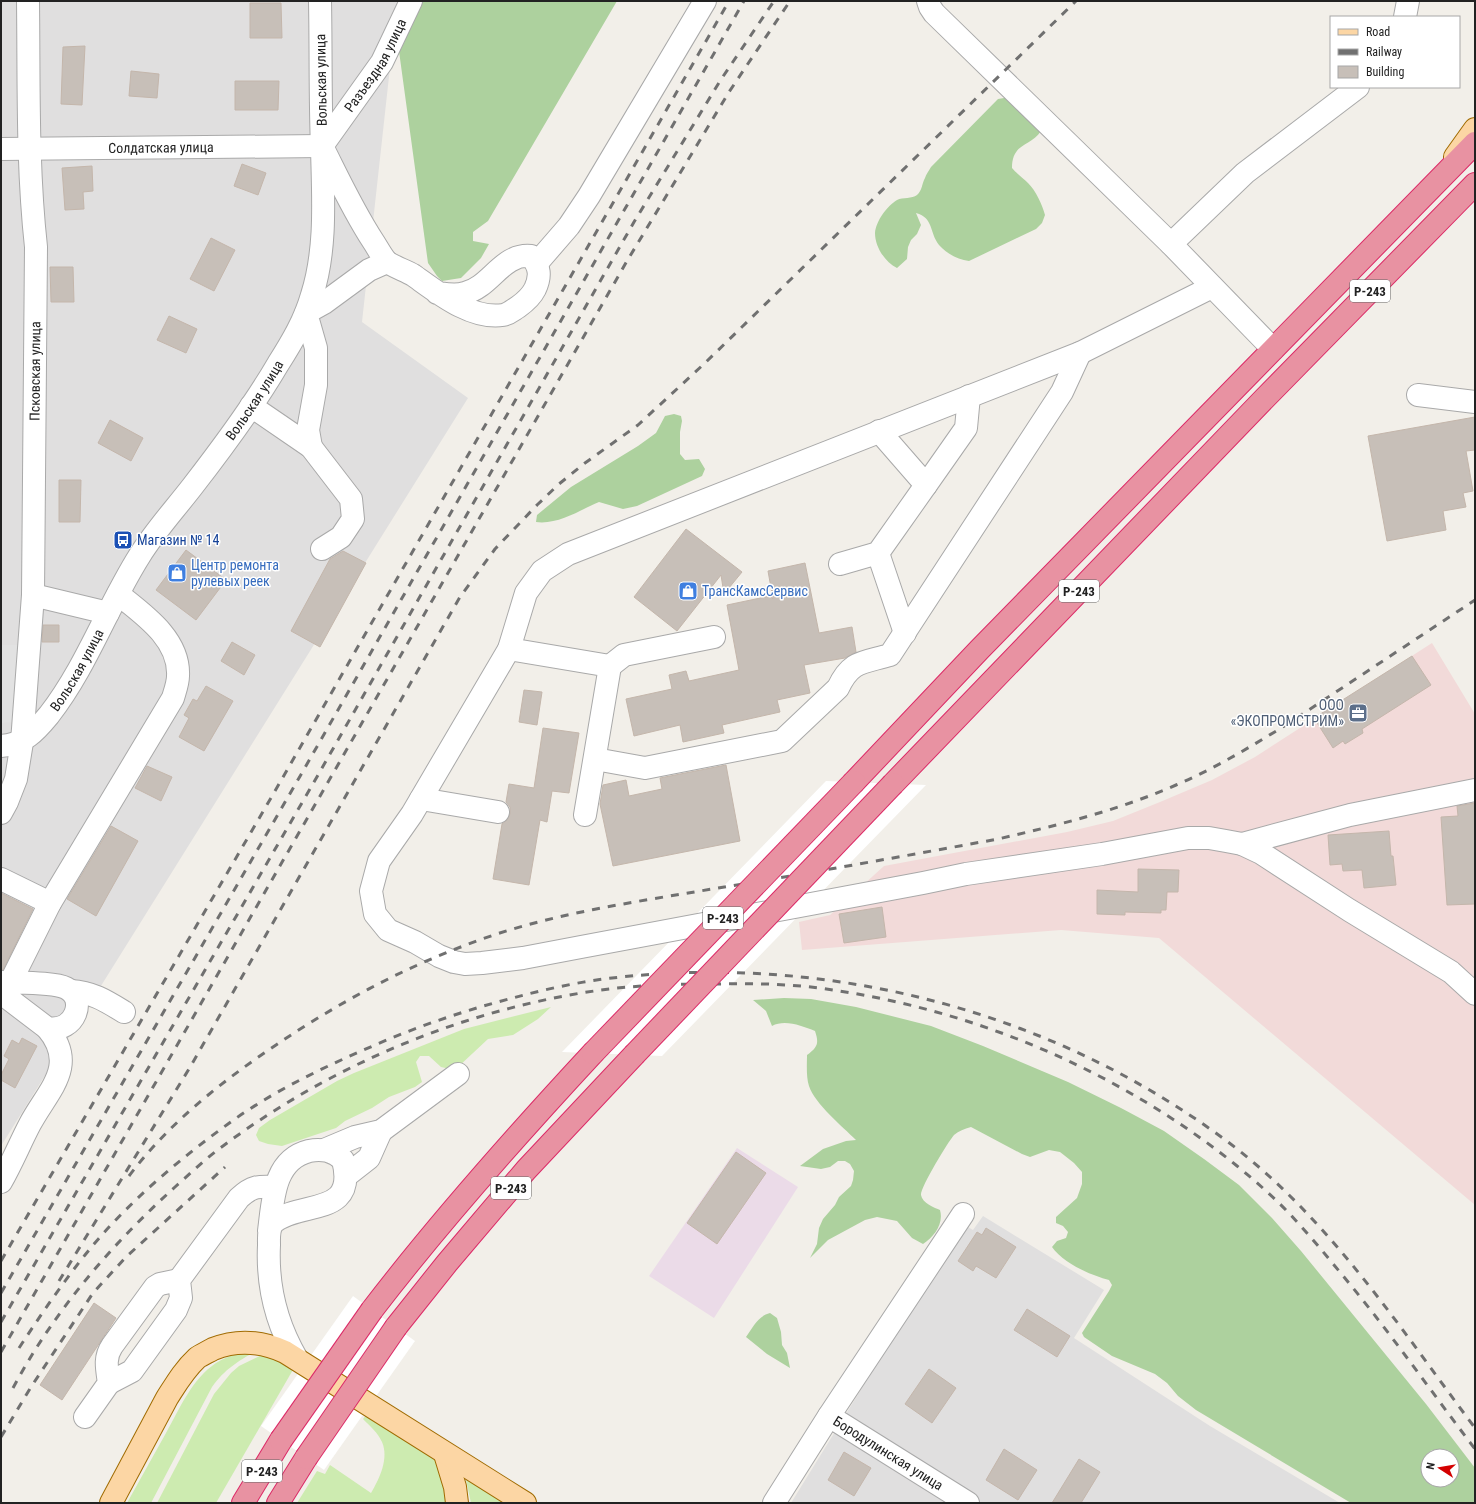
<svg xmlns="http://www.w3.org/2000/svg" width="1476" height="1504" font-family="'Roboto Condensed',sans-serif">
<style>
.residential{fill:#e0dfdf}
.commercial{fill:#f2dad9}
.industrial{fill:#ebdbe8}
.grass{fill:#cdebb0}
.forest{fill:#add19e;fill-rule:evenodd}
.parking{fill:#e2e2e2}
.pier{fill:#fff}
.building{fill:#c7bfb8;stroke:#c4b6ab}
.lines{fill:none;stroke-linecap:round;stroke-linejoin:round}
.minor-casing{stroke:#a9a9a9;stroke-width:24}
.major-casing{stroke:#a06b00;stroke-width:24}
.highway-casing{stroke:#dc2a67;stroke-width:24}
.minor{stroke:#fff;stroke-width:22}
.major{stroke:#fcd6a4;stroke-width:22}
.highway{stroke:#e892a2;stroke-width:22}
.rail{stroke:#707070;stroke-width:3;stroke-dasharray:8 8;stroke-linecap:butt}
.highway-bridge-casing{stroke:#dc2a67;stroke-width:24;stroke-linecap:butt}
.highway-bridge{stroke:#e892a2;stroke-width:22}
.labels{text-anchor:middle;dominant-baseline:central;stroke-width:3;stroke-linejoin:round;paint-order:stroke}
.shield{fill:#fff;stroke:#646464;stroke-width:1}
.shield-label{font-size:13px;font-weight:bold;fill:#222}
.street-label{font-size:14px;fill:#222;stroke:#fff}
.transit-label{font-size:14px;fill:#164399;stroke:#fff;text-anchor:start}
.shop-label{font-size:14px;fill:#366cbe;stroke:#fff;text-anchor:start}
.service-label{font-size:14px;fill:#4e5e75;stroke:#fff;text-anchor:end}
</style>
<rect width="100%" height="100%" fill="#f2efe9"/>
<g class="residential">
<path d="M 1,1 L 405,1 L 395,22 L 362,322 L 468,398 L 1,1146 Z"/>
<path d="M 983,1216 L 1104,1290 L 1074,1338 L 1210,1426 L 1340,1503 L 791,1503 L 963,1224 L 973,1230 Z"/>
</g>
<path class="commercial" d="M 1432,643 L 1475,714 L 1475,1205 L 1159,938 L 1061,930 L 802,950 L 799,922 L 830,915 L 884,866 L 1067,832 L 1113,821 L 1160,802 L 1212,780 L 1255,757 Z"/>
<path class="industrial" d="M 737,1148 L 798,1187 L 714,1318 L 649,1276 Z"/>
<g class="grass">
<path d="M 551,1007 L 538,1019 L 513,1035 L 488,1039 L 458,1067 L 450,1069 L 441,1067 L 429,1056 L 420,1056 L 416,1062 L 422,1082 L 415,1087 L 389,1097 L 372,1108 L 345,1121 L 336,1128 L 282,1146 L 268,1144 L 259,1141 L 256,1135 L 259,1128 L 270,1120 L 337,1081 L 354,1073 L 464,1029 Z"/>
<path d="M 256,1351 C 237,1362 225,1369 212,1387 L 151,1503 L 127,1503 C 140,1480 153,1456 166,1433 C 180,1408 192,1379 216,1363 C 229,1355 241,1352 256,1351 Z"/>
<path d="M 264,1354 L 294,1368 L 216,1503 L 157,1503 L 214,1394 L 231,1373 L 239,1366 Z"/>
<path d="M 367,1414 L 431,1453 L 442,1465 L 453,1503 L 297,1503 L 317,1471 L 325,1474 L 330,1465 L 371,1493 C 380,1478 389,1458 382,1442 C 378,1433 370,1426 363,1419 Z"/>
<path d="M 465,1475 L 510,1503 L 471,1503 Z"/>
</g>
<g class="forest">
<path d="M 405,1 L 617,1 L 488,221 L 473,232 L 473,241 L 489,244 L 481,258 L 461,278 L 442,281 L 437,276 L 428,263 L 395,22 Z"/>
<path d="M 1004,98 L 1011,98 L 1041,131 C 1031,147 1012,142 1012,168 C 1017,174 1023,178 1028,183 C 1036,191 1042,204 1045,215 L 1042,223 L 1036,229 L 969,261 C 957,259 947,254 939,245 C 929,232 934,218 916,213 L 921,225 L 917,234 L 911,240 L 908,247 L 907,259 L 897,268 C 885,262 875,247 875,233 C 876,221 887,206 897,200 C 903,197 912,199 917,195 C 922,191 922,183 925,178 C 926,174 929,171 931,167 L 998,99 Z"/>
<path d="M 674,414 L 681,416 L 682,421 L 680,432 L 680,454 L 685,460 L 699,459 L 705,469 L 702,476 L 637,506 L 623,509 L 599,502 C 580,510 558,525 536,522 L 537,515 L 571,487 L 638,446 L 656,433 L 665,416 Z"/>
<path d="M 784,998 L 811,999 L 856,1007 L 931,1026 L 983,1046 L 1068,1082 L 1121,1108 L 1164,1131 L 1204,1159 L 1239,1185 L 1272,1218 L 1301,1251 L 1426,1404 L 1475,1468 L 1475,1503 L 1351,1503 L 1196,1410 L 1178,1396 L 1167,1383 L 1155,1374 L 1112,1356 L 1084,1337 L 1082,1333 L 1109,1291 L 1112,1285 L 1109,1280 C 1090,1275 1063,1263 1052,1247 L 1057,1241 L 1066,1238 L 1068,1232 L 1063,1226 L 1056,1223 L 1056,1217 L 1077,1198 L 1082,1184 L 1082,1172 L 1074,1163 L 1060,1152 L 1049,1150 L 1030,1157 L 1022,1154 L 971,1127 C 964,1129 959,1131 954,1135 C 948,1142 920,1188 921,1195 C 922,1203 935,1208 940,1210 C 944,1224 934,1237 923,1244 L 912,1238 L 897,1221 L 877,1217 L 865,1220 L 828,1240 L 810,1258 L 817,1244 L 819,1228 L 823,1219 L 835,1205 L 839,1197 L 851,1186 L 853,1180 L 854,1171 L 850,1164 L 845,1161 L 838,1161 L 830,1167 L 821,1169 L 800,1166 L 823,1149 L 846,1141 L 856,1140 C 842,1126 815,1104 809,1086 C 806,1077 807,1064 807,1055 C 818,1047 819,1043 815,1031 C 802,1026 785,1019 772,1026 L 766,1011 L 753,1000 ZM 1428,1456 L 1452,1456 L 1452,1480 L 1428,1480 Z"/>
<path d="M 770,1313 L 777,1318 L 781,1332 L 782,1345 L 787,1353 L 790,1368 L 767,1354 L 746,1337 C 753,1327 758,1316 770,1313 Z"/>
</g>
<path class="parking" d="M 1,645 L 21,645 L 22,721 L 1,723 Z"/>
<g class="pier">
<path d="M 826,781 L 926,785 L 662,1056 L 562,1052 Z"/>
<path d="M 353,1296 L 415,1341 L 324,1470 L 261,1426 Z"/>
</g>
<g class="building">
<path d="M 250,3 L 281,3 L 282,38 L 250,38 Z"/>
<path d="M 85,46 L 82,105 L 61,104 L 63,47 Z"/>
<path d="M 131,71 L 159,74 L 157,98 L 129,96 Z"/>
<path d="M 235,81 L 279,81 L 278,110 L 235,110 Z"/>
<path d="M 242,164 L 266,173 L 258,195 L 234,186 Z"/>
<path d="M 92,166 L 93,191 L 83,192 L 84,209 L 65,210 L 62,168 Z"/>
<path d="M 211,238 L 235,250 L 214,291 L 190,279 Z"/>
<path d="M 50,267 L 73,267 L 74,302 L 51,302 Z"/>
<path d="M 169,316 L 197,329 L 186,353 L 157,340 Z"/>
<path d="M 1475,417 L 1475,450 L 1466,451 L 1473,491 L 1463,493 L 1466,507 L 1443,511 L 1446,530 L 1387,541 L 1368,436 Z"/>
<path d="M 110,420 L 143,438 L 131,461 L 98,443 Z"/>
<path d="M 59,480 L 81,480 L 80,522 L 59,522 Z"/>
<path d="M 686,529 L 742,572 L 724,594 L 721,575 L 677,631 L 634,597 Z"/>
<path d="M 186,550 L 226,580 L 196,620 L 156,590 Z"/>
<path d="M 343,551 L 366,563 L 320,647 L 291,631 L 330,559 Z"/>
<path d="M 805,563 L 819,633 L 852,627 L 856,652 L 845,658 L 804,665 L 810,693 L 777,700 L 780,712 L 722,725 L 724,733 L 683,742 L 680,725 L 634,736 L 626,699 L 672,689 L 669,675 L 686,671 L 689,681 L 739,670 L 727,605 L 770,596 L 773,599 L 768,571 Z"/>
<path d="M 43,625 L 59,625 L 59,642 L 42,642 Z"/>
<path d="M 232,642 L 255,655 L 244,675 L 221,661 Z"/>
<path d="M 1412,656 L 1431,685 L 1362,729 L 1363,733 L 1345,744 L 1343,741 L 1333,748 L 1314,718 Z"/>
<path d="M 206,686 L 233,701 L 204,751 L 179,737 L 189,718 L 184,715 L 193,699 L 197,701 Z"/>
<path d="M 524,690 L 542,692 L 537,725 L 519,722 Z"/>
<path d="M 543,728 L 579,733 L 569,793 L 552,791 L 547,822 L 540,820 L 529,885 L 493,879 L 502,824 L 507,820 L 510,814 L 510,807 L 506,802 L 509,784 L 534,788 Z"/>
<path d="M 726,765 L 740,841 L 613,866 L 600,804 L 603,785 L 626,780 L 629,796 L 662,789 L 660,778 Z"/>
<path d="M 147,766 L 172,777 L 161,801 L 135,788 Z"/>
<path d="M 1475,803 L 1475,904 L 1447,905 L 1441,817 L 1458,816 L 1457,806 Z"/>
<path d="M 111,826 L 138,841 L 96,916 L 67,899 Z"/>
<path d="M 1389,831 L 1391,856 L 1393,856 L 1396,885 L 1364,888 L 1362,870 L 1343,871 L 1342,864 L 1330,865 L 1328,835 Z"/>
<path d="M 1138,869 L 1179,870 L 1178,892 L 1167,892 L 1166,910 L 1161,910 L 1161,913 L 1125,912 L 1125,915 L 1097,914 L 1097,890 L 1138,892 Z"/>
<path d="M 1,893 L 33,909 L 3,970 L 1,970 Z"/>
<path d="M 882,907 L 886,937 L 844,943 L 839,914 Z"/>
<path d="M 22,1038 L 37,1046 L 15,1088 L 1,1080 L 1,1075 L 9,1059 L 4,1056 L 12,1040 L 19,1044 Z"/>
<path d="M 736,1152 L 766,1173 L 717,1244 L 687,1223 Z"/>
<path d="M 986,1228 L 1016,1247 L 996,1278 L 976,1266 L 973,1271 L 958,1261 L 977,1232 L 982,1235 Z"/>
<path d="M 94,1303 L 116,1318 L 62,1400 L 40,1385 Z"/>
<path d="M 1027,1309 L 1070,1336 L 1057,1357 L 1014,1330 Z"/>
<path d="M 929,1369 L 956,1388 L 932,1423 L 905,1404 Z"/>
<path d="M 1004,1449 L 1037,1470 L 1018,1500 L 986,1480 Z"/>
<path d="M 844,1452 L 871,1468 L 854,1496 L 828,1480 Z"/>
<path d="M 1079,1459 L 1100,1472 L 1081,1503 L 1052,1503 Z"/>
</g>
<g class="lines">
<g class="minor-casing">
<g id="minor">
<path d="M 928,1 L 930,7 L 934,13 L 1171,244 L 1273,349"/>
<path d="M 1405,17 L 1408,1"/>
<path id="s1" d="M 322,146 L 382,62 L 411,1"/>
<path id="s2" d="M 1,149 L 322,146"/>
<path d="M 325,152 C 340,182 354,212 373,241 C 377,247 381,255 386,261 C 390,265 406,271 413,275 C 437,292 471,320 503,315 C 509,314 513,310 518,307 C 525,302 531,297 535,289 C 541,276 540,267 531,256 C 502,253 491,287 465,293 C 456,296 446,294 437,293"/>
<path d="M 1171,244 L 1245,173 L 1358,87"/>
<path d="M 537,263 L 569,226 L 589,196 L 705,1"/>
<path d="M 1212,287 L 1080,353 L 568,554 L 542,571 L 526,593 L 509,649 L 412,814 L 379,861 L 371,891 L 375,914 L 388,930 L 415,942 L 439,956 L 454,962 L 465,964 L 482,963 L 523,958 L 581,947 L 923,883 L 966,874 L 1102,854 L 1188,838 L 1209,838 L 1226,841 L 1242,844 L 1261,853 L 1349,910 L 1451,972 L 1475,994"/>
<path d="M 1418,395 L 1475,402"/>
<path d="M 251,406 L 311,447 L 351,499 L 353,519 L 341,537 L 322,549"/>
<path d="M 879,431 L 926,485 L 966,428 L 969,396"/>
<path d="M 311,447 L 308,430 L 316,385 L 316,348 L 306,313 L 324,303 L 369,270 L 387,262"/>
<path d="M 878,553 L 905,633"/>
<path d="M 840,564 L 878,553 L 926,485"/>
<path d="M 33,595 L 108,613"/>
<path d="M 509,649 L 610,666 L 585,815"/>
<path d="M 610,666 L 624,655 L 714,637"/>
<path id="s3" d="M 1,746 C 24,744 35,732 49,715 C 87,666 107,607 140,555 C 155,531 175,509 192,487 C 223,447 253,407 278,364 C 292,342 305,320 312,295 C 327,248 323,196 322,147 C 320,98 321,50 320,1"/>
<path d="M 595,759 L 645,768 L 782,741 L 838,688 C 851,660 863,663 890,655 L 1062,392 L 1080,353"/>
<path d="M 421,799 L 498,812"/>
<path id="s4" d="M 1,813 L 7,802 L 16,779 L 22,742 L 33,595 L 36,247 C 27,165 29,83 28,1"/>
<path d="M 1242,844 L 1350,815 L 1475,790"/>
<path d="M 1,879 L 50,903"/>
<path d="M 1,982 C 16,983 54,982 66,988 C 87,998 76,1033 47,1028 L 1,993"/>
<path d="M 10,983 L 50,903 L 173,698 C 175,691 178,683 178,676 C 180,639 143,614 118,594"/>
<path d="M 71,991 C 92,992 106,1001 124,1012"/>
<path d="M 324,1150 L 355,1137 L 381,1131 L 458,1074"/>
<path d="M 346,1176 L 369,1158 L 381,1131"/>
<path d="M 1,1182 C 12,1163 20,1143 30,1124 C 48,1090 79,1066 47,1028"/>
<path d="M 269,1231 C 273,1201 273,1160 309,1151 C 323,1148 333,1151 343,1160 C 358,1218 301,1200 274,1222 C 268,1228 269,1238 269,1245 C 267,1285 277,1325 297,1359"/>
<path d="M 109,1383 L 132,1371 L 176,1310 L 181,1298 L 179,1280 L 239,1198 C 252,1186 258,1186 275,1187"/>
<path id="s5" d="M 829,1416 L 968,1503"/>
<path d="M 85,1417 L 109,1383 C 107,1369 104,1358 112,1346 L 155,1287 L 160,1284 L 179,1280"/>
<path d="M 774,1503 L 829,1416 L 963,1214"/>
</g>
</g>
<g class="major-casing">
<g id="major">
<path d="M 1455,157 L 1475,129"/>
<path d="M 445,1454 L 455,1487 L 457,1503"/>
<path d="M 111,1503 L 167,1398 C 176,1384 184,1370 197,1358 C 201,1355 208,1352 213,1349 C 238,1339 261,1341 285,1352 L 525,1503"/>
</g>
</g>
<g class="highway-casing">
<g id="highway">
<path d="M 854,782 L 979,650 L 1475,143"/>
<path d="M 893,784 L 1265,398 L 1475,184"/>
<path d="M 372,1310 C 441,1220 516,1136 593,1053"/>
<path d="M 396,1327 L 447,1263 L 526,1170 L 634,1055"/>
<path d="M 243,1503 L 281,1440"/>
<path d="M 278,1503 L 306,1458"/>
</g>
</g>
<use href="#minor" class="minor"/>
<use href="#major" class="major"/>
<use href="#highway" class="highway"/>
<g class="rail">
<path d="M 129,1176 C 169,1123 221,1082 276,1045 C 335,1005 399,970 466,945 C 540,916 622,904 700,891 C 799,875 899,857 998,839 C 1059,825 1119,810 1176,785 C 1214,769 1250,747 1286,725 L 1475,600"/>
<path d="M 1,1261 L 275,791 L 729,1"/>
<path d="M 59,1281 L 189,1069 L 460,597 L 495,549 L 537,505 L 559,484 L 585,463 L 638,425 L 705,363 L 1076,1"/>
<path d="M 1,1293 L 299,778 L 744,1"/>
<path d="M 1,1322 L 314,782 L 634,222 L 720,81 L 774,1"/>
<path d="M 19,1348 C 40,1316 61,1285 85,1255 C 124,1206 178,1160 228,1124 C 273,1091 324,1067 375,1045 C 419,1026 463,1011 509,999 C 542,990 577,982 612,978 C 829,953 1053,1011 1228,1142 C 1329,1218 1400,1328 1475,1428"/>
<path d="M 1,1352 L 627,261 L 729,92 L 790,1"/>
<path d="M 13,1388 C 54,1311 111,1245 175,1187 C 191,1173 206,1158 223,1146 C 333,1064 465,1009 601,990 C 639,985 678,984 717,984 C 756,983 795,984 833,990 C 961,1009 1083,1057 1189,1130 C 1221,1152 1252,1177 1280,1204 C 1301,1225 1320,1248 1339,1271 C 1387,1328 1430,1390 1475,1449"/>
<path d="M 1,1437 L 31,1387 L 93,1293 L 126,1257 L 225,1167"/>
</g>
<g class="highway-bridge-casing">
<g id="highway-bridge">
<path d="M 593,1053 L 854,782"/>
<path d="M 634,1055 L 893,784"/>
<path d="M 281,1440 L 372,1310"/>
<path d="M 306,1458 L 396,1327"/>
</g>
</g>
<use href="#highway-bridge" class="highway-bridge"/>
</g>
<defs>
<g id="bus-square" transform="scale(1)"><rect x="-9" y="-9" width="18" height="18" rx="4" fill="#1a4fb4" stroke="#fff"/><path d="M-5-6H5V4H4V6H2V4H-2V6H-4V4H-5ZM-3.5-4V0h7V-4ZM-3.5 1.2v1.5H-2V1.2ZM2 1.2v1.5H3.5V1.2Z" fill="#fff"/></g>
<g id="shop-square" transform="scale(1)"><rect x="-9" y="-9" width="18" height="18" rx="4" fill="#3f7fe0" stroke="#fff"/><path d="M-5-2.5h2.3a2.7 3.5 0 0 1 5.4 0H5L5.5 6h-11ZM-1.5-2.5h3a1.5 2.3 0 0 0-3 0Z" fill="#fff"/></g>
<g id="office-square" transform="scale(1)"><rect x="-9" y="-9" width="18" height="18" rx="4" fill="#5c6f8a" stroke="#fff"/><path d="M-6-3h4V-5.5h4V-3h4V5H-6ZM-1-4.5V-3h2v-1.5ZM-6 0V1H6V0Z" fill="#fff"/></g>
</defs>
<g fill-rule="evenodd">
<use href="#bus-square" x="123" y="540"/>
<use href="#shop-square" x="177" y="573"/>
<use href="#shop-square" x="688" y="591"/>
<use href="#office-square" x="1358" y="713"/>
</g>
<g class="labels">
<g class="shield">
<rect x="1350" y="280" width="40" height="22" rx="3"/>
<rect x="1059" y="580" width="40" height="22" rx="3"/>
<rect x="703" y="907" width="40" height="22" rx="3"/>
<rect x="491" y="1177" width="40" height="22" rx="3"/>
<rect x="242" y="1460" width="40" height="22" rx="3"/>
</g>
<g class="shield-label">
<text x="1370" y="291">Р-243</text>
<text x="1079" y="591">Р-243</text>
<text x="723" y="918">Р-243</text>
<text x="511" y="1188">Р-243</text>
<text x="262" y="1471">Р-243</text>
</g>
<g class="street-label">
<text stroke="none"><textPath href="#s1" startOffset="97">Разъездная улица</textPath></text>
<text transform="translate(321 80) rotate(-91)">Вольская улица</text>
<text stroke="none"><textPath href="#s2" startOffset="160">Солдатская улица</textPath></text>
<text stroke="none"><textPath href="#s4" startOffset="446">Псковская улица</textPath></text>
<text stroke="none"><textPath href="#s3" startOffset="436">Вольская улица</textPath></text>
<text stroke="none"><textPath href="#s3" startOffset="112">Вольская улица</textPath></text>
<text stroke="none"><textPath href="#s5" startOffset="70">Бородулинская улица</textPath></text>
</g>
<g class="transit-label">
<text x="137" y="540">Магазин № 14</text>
</g>
<g class="shop-label">
<text x="191" y="565">Центр ремонта<tspan x="191" dy="16">рулевых реек</tspan></text>
<text x="702" y="591">ТрансКамсСервис</text>
</g>
<g class="service-label">
<text x="1344" y="705">ООО<tspan x="1344" dy="16">«ЭКОПРОМСТРИМ»</tspan></text>
</g>
</g>
<rect width="1476" height="1504" fill="none" stroke="#222222" stroke-width="4"/>
<rect x="1330" y="16" width="130" height="72" fill="#ffffff" stroke="#a7a7a7"/>
<rect x="1338" y="29" width="20" height="6" fill="#fcd6a4" stroke="#a7a7a7"/>
<text x="1366" y="36" font-size="12" fill="#222222">Road</text>
<rect x="1338" y="49" width="20" height="6" fill="#707070" stroke="#a7a7a7"/>
<text x="1366" y="56" font-size="12" fill="#222222">Railway</text>
<rect x="1338" y="66" width="20" height="12" fill="#c7bfb8" stroke="#a7a7a7"/>
<text x="1366" y="76" font-size="12" fill="#222222">Building</text>
<g transform="translate(1440 1468) rotate(282)"><circle r="19" fill="#ffffff" stroke="#a7a7a7"/>
<path d="M0-3L7 15L0 10L-7 15Z" fill="#d40000"/>
<text y="-6" font-size="11" font-weight="bold" text-anchor="middle" fill="#222222">N</text>
</g>
</svg>
